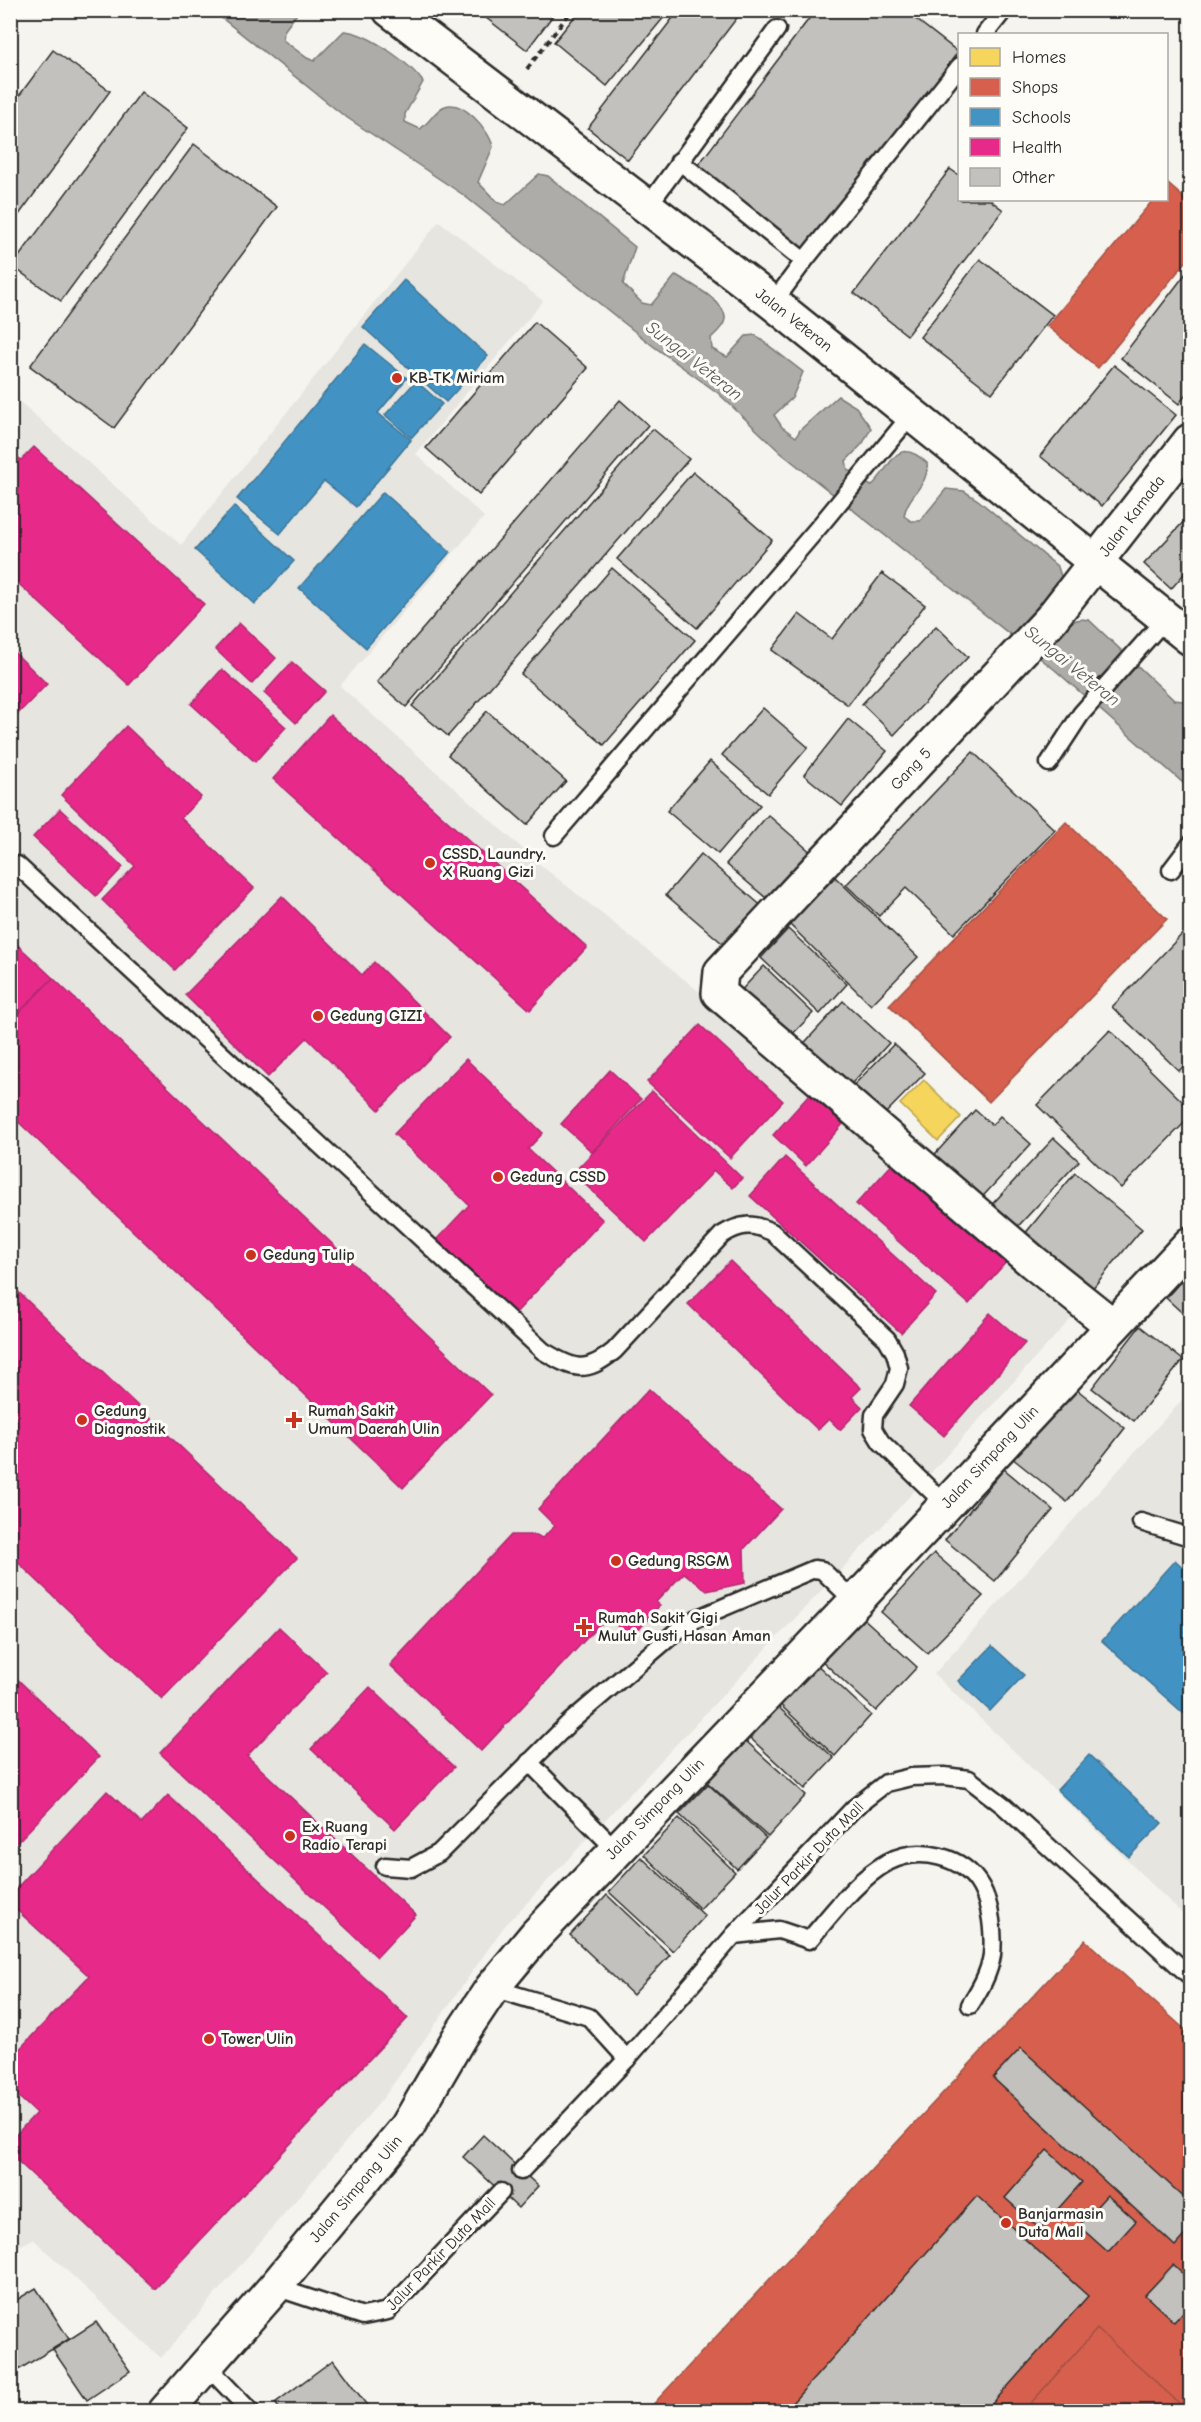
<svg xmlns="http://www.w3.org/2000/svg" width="1201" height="2422" font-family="'Comic Neue',sans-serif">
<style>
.built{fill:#e6e5e0}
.water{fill:#adaca9;stroke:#797877;stroke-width:1.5}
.homes{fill:#f6d55c;stroke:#b9a24d;stroke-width:1.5}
.shops{fill:#d6604d;stroke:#a35043;stroke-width:1.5}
.schools{fill:#4393c3;stroke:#3c7495;stroke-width:1.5}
.health{fill:#e7298a;stroke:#af2a6e;stroke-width:1.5}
.building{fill:#c2c1be;stroke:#2b2b2b;stroke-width:1.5}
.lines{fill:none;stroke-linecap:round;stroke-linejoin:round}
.lane-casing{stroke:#2b2b2b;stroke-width:21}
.street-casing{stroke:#2b2b2b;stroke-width:38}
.secondary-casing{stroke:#2b2b2b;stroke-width:38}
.primary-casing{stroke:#2b2b2b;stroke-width:38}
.path{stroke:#2b2b2b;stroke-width:4;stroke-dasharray:6 4.5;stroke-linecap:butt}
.lane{stroke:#fdfcf7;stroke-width:16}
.street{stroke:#fdfcf7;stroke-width:33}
.secondary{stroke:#fdfcf7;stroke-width:33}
.primary{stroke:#fdfcf7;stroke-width:33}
.poi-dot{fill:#c8321e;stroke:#fdfcf7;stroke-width:2}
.labels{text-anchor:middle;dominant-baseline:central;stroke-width:6;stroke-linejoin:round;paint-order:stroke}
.street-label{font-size:16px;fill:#2b2b2b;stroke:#fdfcf7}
.poi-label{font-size:16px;font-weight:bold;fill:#2b2b2b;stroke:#fdfcf7;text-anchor:start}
.water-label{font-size:18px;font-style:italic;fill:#585857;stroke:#fdfcf7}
</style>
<rect width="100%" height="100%" fill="#f5f4ef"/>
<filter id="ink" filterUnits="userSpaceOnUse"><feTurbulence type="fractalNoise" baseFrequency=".0167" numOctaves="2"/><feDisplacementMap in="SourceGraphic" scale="12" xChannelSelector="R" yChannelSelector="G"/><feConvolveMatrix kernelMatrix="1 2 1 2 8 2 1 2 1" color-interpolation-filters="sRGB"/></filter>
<g filter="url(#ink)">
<g class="built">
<path d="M 439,221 L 543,301 L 416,454 L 484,517 L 340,686 L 543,867 L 754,1035 L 1078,1311 L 886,1522 L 503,1928 L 384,2097 L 161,2358 L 33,2239 L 11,2250 L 11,394 L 181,545 Z"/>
<path d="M 1190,1391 L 1190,1921 L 934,1674 Z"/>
</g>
<path class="water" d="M 213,11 L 299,11 L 284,31 L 283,40 L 307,58 L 314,61 L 344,31 C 367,32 410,63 423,82 L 405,114 L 405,122 L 420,129 C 429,123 434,112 443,107 C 462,97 490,131 493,147 L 478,182 L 497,202 L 505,205 L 539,174 L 548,176 L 635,247 L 623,284 L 642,303 L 651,305 L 676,275 C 689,283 727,302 725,319 C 724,327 716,333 711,338 L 712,349 L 727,357 L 746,336 L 755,335 L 803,372 L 792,398 L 774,415 L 782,427 L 796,437 L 800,430 L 838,396 L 856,407 L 871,428 L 863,443 L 846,461 L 848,470 L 871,486 C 892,469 894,433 927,463 C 930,485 907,495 904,516 L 911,521 L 920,521 L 946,489 L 964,491 L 978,500 L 1058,567 L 1061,576 L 1048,638 L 1057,640 C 1066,628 1071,616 1089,620 L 1174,700 L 1183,701 L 1190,694 L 1190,789 L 1055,670 L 781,453 L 718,393 L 653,346 L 462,194 L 343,115 Z"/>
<path class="homes" d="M 924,1080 L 961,1117 L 938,1141 L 900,1104 Z"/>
<g class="shops">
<path d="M 1167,183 L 1190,203 L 1190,257 L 1098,368 L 1047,326 L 1153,200 L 1166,200 Z"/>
<path d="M 1066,822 L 1167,919 L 989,1102 L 889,1005 Z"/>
<path d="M 1085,1940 L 1190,2034 L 1190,2412 L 646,2412 Z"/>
<path d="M 1097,2329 L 1189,2412 L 1023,2412 Z"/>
</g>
<g class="schools">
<path d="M 404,280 L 488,356 L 446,402 L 363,327 Z"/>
<path d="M 365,344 L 407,378 L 378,413 L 411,440 L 356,507 L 324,481 L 280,534 L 237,499 Z"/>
<path d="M 416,381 L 442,404 L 411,438 L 385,415 Z"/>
<path d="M 383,492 L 450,552 L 366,648 L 299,588 Z"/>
<path d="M 234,506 L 294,561 L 255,604 L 195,550 Z"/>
<path d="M 1175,1560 L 1190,1574 L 1190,1719 L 1102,1641 Z"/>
<path d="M 992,1646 L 1024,1675 L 990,1711 L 958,1681 Z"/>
<path d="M 1089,1755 L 1162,1823 L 1129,1857 L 1057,1790 Z"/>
</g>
<g class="health">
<path d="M 34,447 L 204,604 L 129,685 L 10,576 L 10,450 L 21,460 Z"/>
<path d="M 239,623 L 276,658 L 252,684 L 215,649 Z"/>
<path d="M 10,648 L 47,684 L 10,722 Z"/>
<path d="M 292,662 L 325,691 L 296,723 L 264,693 Z"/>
<path d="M 222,669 L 286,727 L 255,762 L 191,704 Z"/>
<path d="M 330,715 L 587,947 L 530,1010 L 273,779 Z"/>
<path d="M 126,726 L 201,797 L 181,818 L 254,888 L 175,970 L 102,900 L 135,866 L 61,795 Z"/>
<path d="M 60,809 L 123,867 L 96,896 L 33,837 Z"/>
<path d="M 282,896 L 362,975 L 374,962 L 450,1037 L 379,1110 L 307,1038 L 268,1077 L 185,995 Z"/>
<path d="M 10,938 L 53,978 L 10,1022 Z"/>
<path d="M 53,978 L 491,1395 L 403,1488 L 10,1114 L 10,1022 Z"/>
<path d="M 700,1025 L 783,1101 L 730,1158 L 647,1082 Z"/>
<path d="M 466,1059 L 543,1133 L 528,1149 L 603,1220 L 515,1314 L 436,1240 L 469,1205 L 394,1134 Z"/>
<path d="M 610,1070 L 641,1099 L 592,1152 L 561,1124 Z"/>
<path d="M 652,1091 L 742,1178 L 733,1188 L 714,1171 L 646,1242 L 573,1173 Z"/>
<path d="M 810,1094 L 843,1124 L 806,1166 L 773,1135 Z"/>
<path d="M 785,1157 L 936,1294 L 901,1333 L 750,1196 Z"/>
<path d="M 895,1161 L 1008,1260 L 969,1304 L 856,1204 Z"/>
<path d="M 730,1261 L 861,1388 L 852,1397 L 862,1407 L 840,1430 L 829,1419 L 818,1430 L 688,1304 Z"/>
<path d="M 10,1284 L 297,1558 L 162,1699 L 10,1555 Z"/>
<path d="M 990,1313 L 1025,1343 L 944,1436 L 909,1406 Z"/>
<path d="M 649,1389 L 781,1509 L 744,1549 L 745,1583 L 707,1591 L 684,1573 L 656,1602 L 660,1605 L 631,1639 L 613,1622 L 600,1624 L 481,1751 L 390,1665 L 511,1535 L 536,1535 L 542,1538 L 555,1526 L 538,1509 Z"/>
<path d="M 279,1627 L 327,1672 L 247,1756 L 416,1915 L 377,1957 L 160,1753 Z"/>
<path d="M 10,1672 L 99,1757 L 10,1850 Z"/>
<path d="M 370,1687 L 454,1767 L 395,1829 L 311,1749 Z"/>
<path d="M 107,1791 L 142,1823 L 168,1795 L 408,2018 L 155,2289 L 10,2154 L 10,2141 L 36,2113 L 10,2089 L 10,2059 L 89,1976 L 10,1904 L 10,1895 Z"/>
</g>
<g class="building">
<path d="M 476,10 L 557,10 L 527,50 Z"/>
<path d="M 580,10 L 670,10 L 607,86 L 554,42 Z"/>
<path d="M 679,10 L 743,10 L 628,160 L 588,128 Z"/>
<path d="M 804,10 L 904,10 L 958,52 L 805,256 L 693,172 L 811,16 Z"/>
<path d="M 53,50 L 110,91 L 10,227 L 10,108 Z"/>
<path d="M 141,92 L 188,128 L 61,301 L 12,266 Z"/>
<path d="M 194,144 L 277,207 L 114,428 L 30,366 Z"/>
<path d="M 950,169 L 960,176 L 960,200 L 990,200 L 1003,210 L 907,335 L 854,293 Z"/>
<path d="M 980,259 L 1053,315 L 992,393 L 920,337 Z"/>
<path d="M 1190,268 L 1190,389 L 1179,404 L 1121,358 Z"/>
<path d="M 535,322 L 588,368 L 479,495 L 426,448 Z"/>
<path d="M 1114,365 L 1176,415 L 1102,506 L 1040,456 Z"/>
<path d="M 620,400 L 648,425 L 406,707 L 377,682 Z"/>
<path d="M 653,429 L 689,459 L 448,736 L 412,706 Z"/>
<path d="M 693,472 L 772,540 L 697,628 L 617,559 Z"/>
<path d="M 1190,515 L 1190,567 L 1171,589 L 1144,564 Z"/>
<path d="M 612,568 L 695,640 L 604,745 L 521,674 Z"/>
<path d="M 882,573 L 925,605 L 848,705 L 772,650 L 799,614 L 832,639 Z"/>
<path d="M 936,626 L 968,657 L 894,735 L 862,704 Z"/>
<path d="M 763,708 L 808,747 L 768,794 L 722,755 Z"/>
<path d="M 487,711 L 566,781 L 527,825 L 448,755 Z"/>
<path d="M 848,719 L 887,751 L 842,806 L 804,775 Z"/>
<path d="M 973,752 L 1055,830 L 954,934 L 906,888 L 879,916 L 846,885 Z"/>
<path d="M 710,761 L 760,805 L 718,854 L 667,811 Z"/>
<path d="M 768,815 L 813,854 L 772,903 L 726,864 Z"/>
<path d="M 701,854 L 764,908 L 729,949 L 666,895 Z"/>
<path d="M 835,877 L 918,957 L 871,1005 L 789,924 Z"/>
<path d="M 1189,927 L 1190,1059 L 1179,1071 L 1112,1007 Z"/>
<path d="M 788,929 L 847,984 L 820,1014 L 761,958 Z"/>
<path d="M 764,966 L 813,1013 L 781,1046 L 732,1000 Z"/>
<path d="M 843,1001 L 889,1043 L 842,1094 L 796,1052 Z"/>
<path d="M 1110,1030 L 1190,1109 L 1190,1117 L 1121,1188 L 1037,1105 Z"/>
<path d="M 894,1044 L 925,1073 L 877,1122 L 847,1092 Z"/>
<path d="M 975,1110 L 992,1125 L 1000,1116 L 1031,1144 L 974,1206 L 926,1164 Z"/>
<path d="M 1054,1138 L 1079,1161 L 1008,1237 L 983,1214 Z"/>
<path d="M 1075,1173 L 1142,1229 L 1086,1296 L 1019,1241 Z"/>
<path d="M 1190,1271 L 1190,1320 L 1166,1298 Z"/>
<path d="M 1140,1326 L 1183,1360 L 1134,1421 L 1092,1388 Z"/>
<path d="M 1070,1384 L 1125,1428 L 1067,1502 L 1012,1458 Z"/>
<path d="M 1004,1469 L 1053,1510 L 995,1581 L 945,1540 Z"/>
<path d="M 934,1553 L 983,1596 L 927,1653 L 881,1612 Z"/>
<path d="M 860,1615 L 917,1667 L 876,1711 L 820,1659 Z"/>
<path d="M 812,1660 L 871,1715 L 835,1756 L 775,1700 Z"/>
<path d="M 775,1704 L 834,1758 L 805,1789 L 747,1735 Z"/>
<path d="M 737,1733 L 806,1795 L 768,1837 L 699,1775 Z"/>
<path d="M 708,1784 L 766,1838 L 737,1869 L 679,1814 Z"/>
<path d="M 679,1818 L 735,1872 L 700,1909 L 644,1855 Z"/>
<path d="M 641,1857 L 705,1916 L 673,1951 L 609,1892 Z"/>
<path d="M 607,1895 L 670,1955 L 633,1995 L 570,1935 Z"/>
<path d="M 1021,2048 L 1190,2203 L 1190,2229 L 1175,2246 L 993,2078 Z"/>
<path d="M 483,2135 L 538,2186 L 518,2208 L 463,2157 Z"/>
<path d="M 1047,2150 L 1082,2182 L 1040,2229 L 1005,2198 Z"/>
<path d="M 1107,2195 L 1136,2221 L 1108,2252 L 1079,2226 Z"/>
<path d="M 977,2196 L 1088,2296 L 985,2412 L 784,2412 Z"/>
<path d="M 1173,2265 L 1190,2281 L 1190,2304 L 1174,2322 L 1145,2295 Z"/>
<path d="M 36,2288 L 69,2339 L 10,2375 L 10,2304 Z"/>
<path d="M 96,2322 L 130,2371 L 87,2400 L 53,2350 Z"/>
<path d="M 333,2360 L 372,2412 L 282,2412 L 275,2403 Z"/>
</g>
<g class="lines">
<g class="lane-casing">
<g id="lane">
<path d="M 985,34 L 1004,10"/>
<path d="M 679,161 L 804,261"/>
<path d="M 648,206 L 777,29"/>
<path d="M 773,303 L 804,261 L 960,66"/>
<path d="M 1049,763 L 1081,714 L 1166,618"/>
<path d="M 554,836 L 823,522 L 912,414"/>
<path d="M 17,865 L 543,1351 C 574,1369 584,1375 614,1351 L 722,1235 C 741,1223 752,1223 772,1232 L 887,1339 L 895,1353 L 899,1368 L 895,1384 L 874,1415 L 873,1429 L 881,1442 L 946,1505"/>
<path d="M 1171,870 L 1190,845"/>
<path d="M 1141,1522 L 1190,1537"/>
<path d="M 529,1762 L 616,1850"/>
<path d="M 385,1866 L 411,1868 L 439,1853 L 569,1723 L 677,1631 L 696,1619 L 814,1569 L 822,1570 L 855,1602"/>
<path d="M 734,1935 L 779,1930 L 809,1940 C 832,1914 857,1879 888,1862 C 919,1846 963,1855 981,1887 C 991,1905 994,1934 992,1955 C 989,1974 980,1989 970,2005"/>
<path d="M 492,1988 L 589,2017 L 627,2059"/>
<path d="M 521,2171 L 627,2059 L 734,1935 L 854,1808 L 886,1783 L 911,1777 L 944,1776 L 969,1779 L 1004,1806 L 1190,1976"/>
<path d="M 275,2287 L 363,2316 L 388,2311 L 501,2192"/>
<path d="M 206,2365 L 251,2412"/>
</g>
</g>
<g class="street-casing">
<path id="street" d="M 1113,1326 L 1033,1262 L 719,993 L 721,972 L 1051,619 L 1190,441"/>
</g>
<g class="secondary-casing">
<path id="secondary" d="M 165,2412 L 275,2287 L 407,2127 L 460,2036 L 492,1988 L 536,1935 L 855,1602 L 1190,1244"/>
</g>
<g class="primary-casing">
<path id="primary" d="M 390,10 L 773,303 L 1190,638"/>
</g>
<g class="path">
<path d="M 527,69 L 572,10"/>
<path d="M 1190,147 L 1188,150 L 1190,153"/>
</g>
<use href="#lane" class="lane"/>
<use href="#street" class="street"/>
<use href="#secondary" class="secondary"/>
<use href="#primary" class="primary"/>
</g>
</g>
<g class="poi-dot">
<circle cx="397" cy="378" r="6"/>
<circle cx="430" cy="863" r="6"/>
<circle cx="318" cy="1016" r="6"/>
<circle cx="498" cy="1177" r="6"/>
<circle cx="251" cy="1255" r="6"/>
<circle cx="82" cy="1420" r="6"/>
<path d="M291 1411h6v6h6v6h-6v6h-6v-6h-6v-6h6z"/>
<circle cx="616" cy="1561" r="6"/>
<path d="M581 1618h6v6h6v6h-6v6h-6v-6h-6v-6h6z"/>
<circle cx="290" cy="1836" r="6"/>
<circle cx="209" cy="2039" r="6"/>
<circle cx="1006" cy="2223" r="6"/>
</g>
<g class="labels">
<g class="street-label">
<text transform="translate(794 320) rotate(38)">Jalan Veteran</text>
<text transform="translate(1132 516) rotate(-53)">Jalan Kamada</text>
<text transform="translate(911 769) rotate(-47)">Gang 5</text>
<text transform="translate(990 1457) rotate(-47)">Jalan Simpang Ulin</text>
<text transform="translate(655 1809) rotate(-46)">Jalan Simpang Ulin</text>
<text transform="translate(809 1858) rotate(-46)">Jalur Parkir Duta Mall</text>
<text transform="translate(356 2189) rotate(-50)">Jalan Simpang Ulin</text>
<text transform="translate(441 2254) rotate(-46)">Jalur Parkir Duta Mall</text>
</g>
<g class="poi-label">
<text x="409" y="378">KB-TK Miriam</text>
<text x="442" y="854">CSSD, Laundry,<tspan x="442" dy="18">X Ruang Gizi</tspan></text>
<text x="330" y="1016">Gedung GIZI</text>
<text x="510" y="1177">Gedung CSSD</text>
<text x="263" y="1255">Gedung Tulip</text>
<text x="94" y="1411">Gedung<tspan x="94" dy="18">Diagnostik</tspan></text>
<text x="308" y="1411">Rumah Sakit<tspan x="308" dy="18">Umum Daerah Ulin</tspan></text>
<text x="628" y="1561">Gedung RSGM</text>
<text x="598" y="1618">Rumah Sakit Gigi<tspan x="598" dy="18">Mulut Gusti Hasan Aman</tspan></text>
<text x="302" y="1827">Ex Ruang<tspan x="302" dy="18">Radio Terapi</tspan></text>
<text x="221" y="2039">Tower Ulin</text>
<text x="1018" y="2214">Banjarmasin<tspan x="1018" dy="18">Duta Mall</tspan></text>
</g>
<g class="water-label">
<text transform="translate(694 361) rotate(38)">Sungai Veteran</text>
<text transform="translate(1072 666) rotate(39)">Sungai Veteran</text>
</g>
</g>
<rect width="1201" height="2422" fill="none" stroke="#fdfcf7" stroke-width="36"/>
<rect x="18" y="18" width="1165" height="2386" fill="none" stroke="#2b2b2b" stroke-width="2" filter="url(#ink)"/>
<rect x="958" y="33" width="210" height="168" fill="#fdfcf7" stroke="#a9a8a5" stroke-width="1.5"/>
<rect x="970" y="48" width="30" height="18" fill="#f6d55c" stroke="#a9a8a5" stroke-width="1.5"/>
<text x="1012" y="63" font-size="18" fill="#2b2b2b">Homes</text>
<rect x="970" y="78" width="30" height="18" fill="#d6604d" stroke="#a9a8a5" stroke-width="1.5"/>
<text x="1012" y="93" font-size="18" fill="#2b2b2b">Shops</text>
<rect x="970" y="108" width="30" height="18" fill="#4393c3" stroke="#a9a8a5" stroke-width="1.5"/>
<text x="1012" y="123" font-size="18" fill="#2b2b2b">Schools</text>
<rect x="970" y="138" width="30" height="18" fill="#e7298a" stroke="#a9a8a5" stroke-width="1.5"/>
<text x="1012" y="153" font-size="18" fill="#2b2b2b">Health</text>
<rect x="970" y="168" width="30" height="18" fill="#c2c1be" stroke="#a9a8a5" stroke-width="1.5"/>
<text x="1012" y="183" font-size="18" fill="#2b2b2b">Other</text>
</svg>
